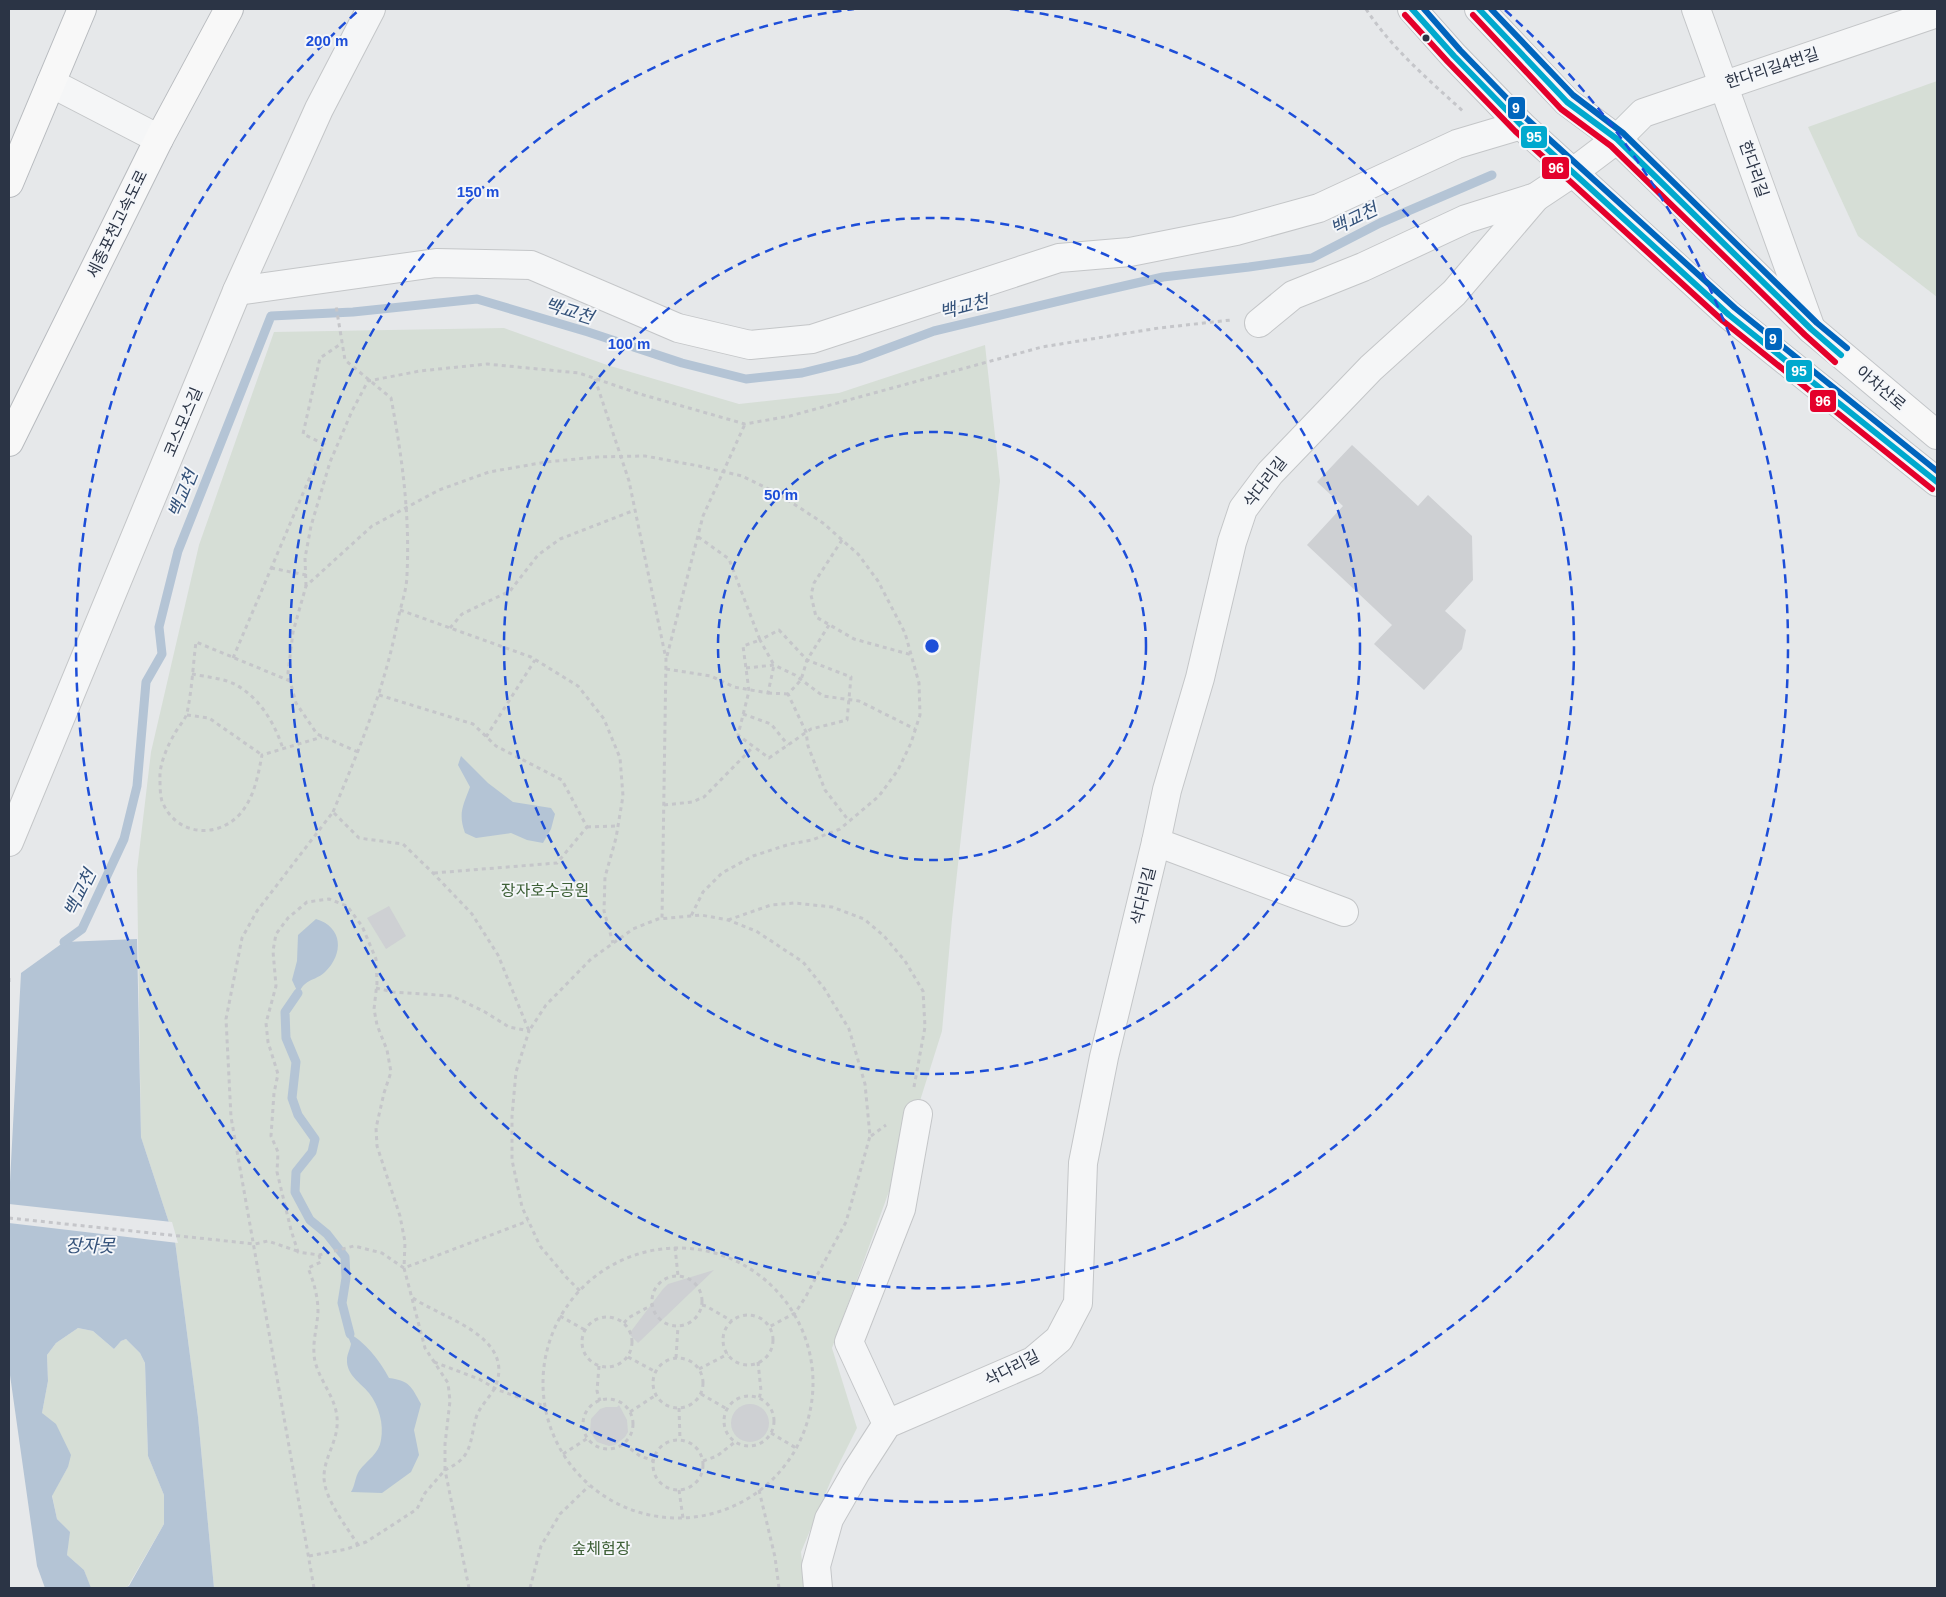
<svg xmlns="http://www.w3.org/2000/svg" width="1946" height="1597" font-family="Arial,'Noto Sans KR',sans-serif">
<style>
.green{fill:#d6ded6}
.water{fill:#b4c4d5}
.pier{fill:#e6e8ea}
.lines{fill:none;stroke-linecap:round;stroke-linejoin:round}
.stream{stroke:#b4c4d5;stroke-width:9}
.building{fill:#ced0d3}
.minor-casing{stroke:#c4c6c8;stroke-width:30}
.major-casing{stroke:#c2c5c8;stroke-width:30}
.highway-casing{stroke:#b8bbbf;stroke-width:30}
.path{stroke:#c5c6ca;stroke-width:3;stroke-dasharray:4 4;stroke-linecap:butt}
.minor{stroke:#f5f6f7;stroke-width:28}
.major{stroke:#f8f8f8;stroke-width:28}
.highway{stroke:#f8f8f8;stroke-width:28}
.bus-1-casing{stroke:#f4f6f9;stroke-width:10}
.bus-2-casing{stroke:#f4f6f9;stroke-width:10}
.bus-3-casing{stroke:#f4f6f9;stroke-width:10}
.bus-1{stroke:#00a9ce;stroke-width:6}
.bus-2{stroke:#e4002b;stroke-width:6}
.bus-3{stroke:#0065bd;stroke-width:6}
.ring{fill:none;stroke:#1d4ed8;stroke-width:2.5;stroke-dasharray:9 6}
.bus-dot{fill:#2b3445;stroke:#f4f6f9;stroke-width:2}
.labels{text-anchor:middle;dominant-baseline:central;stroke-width:4;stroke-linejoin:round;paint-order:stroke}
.street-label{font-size:16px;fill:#2b3445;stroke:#f4f6f9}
.park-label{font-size:16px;fill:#3f6138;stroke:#f4f6f9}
.water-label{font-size:18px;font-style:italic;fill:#34527a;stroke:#f4f6f9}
.centre{fill:#1d4ed8;stroke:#f4f6f9;stroke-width:2.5}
.ring-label{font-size:15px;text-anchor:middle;font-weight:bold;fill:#1d4ed8;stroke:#f4f6f9;stroke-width:4;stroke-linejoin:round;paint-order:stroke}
.line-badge{stroke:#f4f6f9;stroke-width:2}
.badge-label{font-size:14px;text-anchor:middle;font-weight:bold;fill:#fff}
</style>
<rect width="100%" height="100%" fill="#e6e8ea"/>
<g class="green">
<path d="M 1937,81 L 1937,297 L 1858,236 L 1808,127 Z"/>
<path d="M 504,328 L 607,365 L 739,404 L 839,393 L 985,345 L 1000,481 L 952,919 L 942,1031 L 907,1142 L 832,1348 L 857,1428 L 832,1478 L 801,1552 L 805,1588 L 214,1588 L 198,1417 L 175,1241 L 141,1137 L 137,870 L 151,752 L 199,545 L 274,332 Z"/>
<path d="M 78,1328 L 93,1331 L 114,1349 L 121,1341 L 126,1339 L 140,1353 L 145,1363 L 148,1456 L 164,1495 L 164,1524 L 128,1586 L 124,1588 L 90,1587 L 84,1570 L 67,1555 L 69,1532 L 57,1519 L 52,1495 L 68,1467 L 42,1413 L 48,1381 L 47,1355 L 56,1343 Z"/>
</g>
<g class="water">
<path d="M 461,756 L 488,783 L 513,802 L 551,808 L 555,814 L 551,829 L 543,843 L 527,840 L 511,833 L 476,838 L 465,833 C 458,813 463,806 470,787 L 458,765 Z"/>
<path d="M 316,919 C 343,927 344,954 325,972 C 319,978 311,979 305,984 C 302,986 300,991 298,993 L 292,980 L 297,961 L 298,935 Z"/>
<path d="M 137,939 L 141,1137 L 175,1241 L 198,1417 L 214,1588 L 124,1588 L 129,1586 L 164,1524 L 164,1495 L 148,1456 L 145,1363 L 140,1353 L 126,1339 L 121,1341 L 114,1349 L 93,1331 L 78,1328 L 56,1343 L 47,1355 L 48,1381 L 42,1413 L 56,1424 L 71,1455 L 68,1467 L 52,1496 L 57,1519 L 70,1532 L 67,1555 L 84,1570 L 91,1588 L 45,1588 L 37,1566 L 9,1368 L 9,1201 L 21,973 L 64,942 Z"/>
<path d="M 346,1331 C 365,1342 379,1359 389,1378 C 410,1381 411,1386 421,1404 L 414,1430 L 419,1455 L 411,1472 L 382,1493 L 351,1492 C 355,1486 355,1477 359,1471 C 367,1460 379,1454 381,1440 C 384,1424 379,1406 369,1393 C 361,1383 346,1375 347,1359 C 347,1355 350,1349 351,1344 Z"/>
</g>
<path class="pier" d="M 9,1204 L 172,1222 L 178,1243 L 9,1223 Z"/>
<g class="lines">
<g class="stream">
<path d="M 64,942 L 82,929 L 124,839 L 137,786 L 146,682 L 162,654 L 159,627 L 178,551 L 271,316 L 353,312 L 477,299 L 588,332 L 682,363 L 746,379 L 802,373 L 859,359 L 934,331 L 1080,296 L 1163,277 L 1249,267 L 1312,258 L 1380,223 L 1492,175"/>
<path d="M 298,993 L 285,1012 L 286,1038 L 296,1062 L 292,1098 L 298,1115 L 315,1139 L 312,1152 L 296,1172 L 295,1192 L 310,1220 L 327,1234 L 345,1257 L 346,1278 L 342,1303 L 350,1334"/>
</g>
</g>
<g class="building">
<path d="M 1352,445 L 1418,506 L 1428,495 L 1472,536 L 1473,580 L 1445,611 L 1466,630 L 1462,649 L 1424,690 L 1374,644 L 1392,625 L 1307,545 L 1343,506 L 1317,482 Z"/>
<path d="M 389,906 L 406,936 L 386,949 L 367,918 Z"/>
<path d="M 714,1270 L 638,1343 L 629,1334 L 663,1289 L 668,1284 Z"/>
<circle cx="750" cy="1423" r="19"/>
<path d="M 619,1405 L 627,1420 L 628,1432 L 625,1437 L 615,1445 L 609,1446 L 597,1442 L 590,1432 L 591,1419 L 600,1409 L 606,1407 L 617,1407 Z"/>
</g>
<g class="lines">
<g class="minor-casing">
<g id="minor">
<path d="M 1696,9 L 1811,329"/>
<path d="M 51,83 L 159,139"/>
<path d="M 237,291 L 436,263 L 531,265 L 678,328 L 750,345 L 812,339 L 1059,258 L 1130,252 L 1236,231 L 1319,208 L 1457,144 L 1521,125"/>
<path d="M 1259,323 L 1293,295 L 1363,267 L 1466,219 L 1536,197 L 1572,173 L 1617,139 L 1643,113 L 1937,13"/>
<path d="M 9,842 L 237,291 L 319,109 L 371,9"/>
<path d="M 1156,842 L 1344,912"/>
<path d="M 887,1424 L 849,1342 L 901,1209 L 918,1114"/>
<path d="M 818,1588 L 816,1566 L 829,1519 L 856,1472 L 887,1424 L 1033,1361 L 1059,1339 L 1078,1303 L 1083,1163 L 1104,1057 L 1156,842 L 1167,790 L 1200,678 L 1232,542 L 1243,509 L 1270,473 L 1371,368 L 1454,293 L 1536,197"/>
</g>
</g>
<g class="major-casing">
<g id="major">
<path d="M 1412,9 L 1454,56 L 1521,125 L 1729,315 L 1937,482"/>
<path d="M 1479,9 L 1567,102 L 1617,139 L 1811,329 L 1937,435"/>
</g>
</g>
<g class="highway-casing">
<g id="highway">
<path d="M 9,183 L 82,9"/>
<path d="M 9,442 L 159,139 L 229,9"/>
</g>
</g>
<g class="path">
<path d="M 1366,9 C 1392,49 1430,81 1465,113"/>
<path d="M 595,379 L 629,481 L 666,659 L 662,919"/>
<path d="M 842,540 L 814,583 L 811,595 L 816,617 L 854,639 L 912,655"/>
<path d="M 271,568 L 306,575"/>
<path d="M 306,586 L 305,558 L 311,526 L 330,462 L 352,411 L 368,381 L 420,371 L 487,364 L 579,373 L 640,394 L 745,424 L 790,416 L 1042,347 L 1159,328 L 1231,320"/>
<path d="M 400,610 L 531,657 L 578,686 L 604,719 L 620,758 L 623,796 L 616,838 L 605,877 L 604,911 L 613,943"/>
<path d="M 829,625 L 807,660 L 801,680 L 788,694 L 806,732 L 808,746 L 825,790 L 849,821"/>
<path d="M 450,628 L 462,614 L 510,591 L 538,555 L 560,539 L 635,510"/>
<path d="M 667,656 L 703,516 L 745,424"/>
<path d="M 233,658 L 324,444 L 303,434 L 320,358 L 342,343"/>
<path d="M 746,668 L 774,665 L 795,675 L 823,696 L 859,701 L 915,729"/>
<path d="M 666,669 L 711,676 L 734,687 L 768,693 L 774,665 L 760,640 L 779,630 L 807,660 L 851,677 L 847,720 L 811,729 L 769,758 L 738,735 L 749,691 L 743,646 L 760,640 L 729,559 L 697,536"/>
<path d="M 192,674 C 206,677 225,678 238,686 C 261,700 275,724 283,749"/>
<path d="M 290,681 L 196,642 C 193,665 192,690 187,713 C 185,720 179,726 175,733 C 168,745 159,764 160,779 C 160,785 160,795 162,801 C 175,835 216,840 240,814 C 254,798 258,776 262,755 L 322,737"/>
<path d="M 768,693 L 788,694"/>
<path d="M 379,695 L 473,724 L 496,746 L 562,780 L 587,827 L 557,863 L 434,873"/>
<path d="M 743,714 L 771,724 L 788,745"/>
<path d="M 187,715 L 209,718 L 262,755"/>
<path d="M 486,737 L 535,660"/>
<path d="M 358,752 L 317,734 L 296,703 L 288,673 L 293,632 L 306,586 L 372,526 L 439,490 L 489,472 L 546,462 L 597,457 L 645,456 L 699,466 L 742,476 L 777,493 L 823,523 L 858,554 L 878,581 L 905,633 L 919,683 L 920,715 L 911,743 L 898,770 L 879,796 L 840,829 L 812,840 L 790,844 L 753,856 L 722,873 L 703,892 L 691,916"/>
<path d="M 664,805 L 692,802 L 704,797 L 753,747"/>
<path d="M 333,812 C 360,747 385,688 398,619 C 401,605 407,589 407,574 C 410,515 402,456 391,398 L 345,360 L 336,306"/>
<path d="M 587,827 L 618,826"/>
<path d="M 728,920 L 771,905 L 794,903 L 832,907 L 864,919 L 884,936 L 905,961 L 923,991 L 925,1027 L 914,1087"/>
<path d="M 9,982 L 9,977"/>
<path d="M 376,988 L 393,992 L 452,996 L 485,1012 L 509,1027 L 529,1031 L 516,1072 L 512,1116 L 512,1160 L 522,1207 L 540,1246 L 567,1278 L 580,1291"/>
<path d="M 871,1136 L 886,1125"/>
<path d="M 9,1218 L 255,1244 L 268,1241 L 297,1251"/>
<path d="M 675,1247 L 678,1276"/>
<circle cx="678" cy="1383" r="135"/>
<path d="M 319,1255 L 321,1262 L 308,1268 C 314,1282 318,1297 318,1312 C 317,1327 313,1340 314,1354 C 315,1374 332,1392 336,1411 C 342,1438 324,1454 324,1477 C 324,1499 347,1527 358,1545"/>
<circle cx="677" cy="1301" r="25"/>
<path d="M 413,1298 C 442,1318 511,1335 497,1382 C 493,1396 480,1404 476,1418 C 469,1444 473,1457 445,1470 L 469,1588"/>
<path d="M 702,1305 L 706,1306 L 732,1321"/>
<circle cx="748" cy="1340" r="25"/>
<path d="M 560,1316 L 585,1330"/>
<circle cx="607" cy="1342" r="25"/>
<path d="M 624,1323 L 628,1318 L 652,1305"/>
<path d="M 628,1357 L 656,1372"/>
<path d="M 676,1358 L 678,1326"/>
<circle cx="678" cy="1383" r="25"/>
<path d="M 434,1362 L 479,1379 L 498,1390 L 544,1406"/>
<path d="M 758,1362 L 761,1391 L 759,1399"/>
<path d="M 599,1366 L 597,1391 L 600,1401"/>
<path d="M 699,1369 L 728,1354"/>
<path d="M 701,1394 L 727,1409"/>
<circle cx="749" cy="1421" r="25"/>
<circle cx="608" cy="1424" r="25"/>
<path d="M 679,1408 L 680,1440"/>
<path d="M 630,1412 L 656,1395"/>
<path d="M 771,1433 L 796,1448"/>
<circle cx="678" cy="1465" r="25"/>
<path d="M 624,1444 L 640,1456 L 654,1461"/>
<path d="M 563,1454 L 588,1438"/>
<path d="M 703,1461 L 717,1456 L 735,1442"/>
<path d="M 679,1490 L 683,1518"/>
<path d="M 759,1490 L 775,1557 L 779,1588"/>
<path d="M 309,1556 L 347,1549 L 366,1542 L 391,1526 L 417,1509 L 425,1493 L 445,1470 L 445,1444 L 450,1401 L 448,1383 L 425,1348 L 404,1268 L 405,1242 L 400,1216 L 377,1146 L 376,1128 L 384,1093 L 391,1072 L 387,1050 L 377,1025 L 374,1009 L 377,983 L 376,959 L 362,926 L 347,906 L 329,899 L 307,902 L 288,918 L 276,934 L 273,951 L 276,986 L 266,1023 L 268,1042 L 278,1074 L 274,1093 L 271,1136 L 278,1152 L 277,1172 L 291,1230 L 298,1252 L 319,1255 L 354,1246 L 382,1253 L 404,1268 L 528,1221"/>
<path d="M 314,1588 L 231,1117 L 226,1019 L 242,938 L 257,911 L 333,812 L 359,838 L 403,844 L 433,873 L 472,914 L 498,955 L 529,1031 L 546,1005 L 591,959 L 633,929 L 658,919 L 701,915 L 728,920 L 756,931 L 803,962 L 824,988 L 849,1029 L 865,1084 L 870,1136 L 846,1222 L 821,1268 L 805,1298 L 795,1313 L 769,1327"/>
<path d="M 530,1588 L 541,1546 L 560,1514 L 589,1486"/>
</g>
<use href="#minor" class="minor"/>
<use href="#major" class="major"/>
<use href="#highway" class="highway"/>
<g class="bus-1-casing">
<g id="bus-1">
<path d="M 1412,9 L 1454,56 L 1521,125 L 1729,315 L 1937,482"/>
<path d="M 1479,9 L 1567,102 L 1617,139 L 1811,329 L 1841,355"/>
</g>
</g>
<g class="bus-2-casing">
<g id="bus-2">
<path d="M 1405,15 L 1448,62 L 1515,131 L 1723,321 L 1932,489"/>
<path d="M 1473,15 L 1561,109 L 1611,146 L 1805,335 L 1835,362"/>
</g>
</g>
<g class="bus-3-casing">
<g id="bus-3">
<path d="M 1424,9 L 1460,50 L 1527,119 L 1735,308 L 1937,471"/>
<path d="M 1491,9 L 1573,95 L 1623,133 L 1817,323 L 1847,348"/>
</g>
</g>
<use href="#bus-1" class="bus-1"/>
<use href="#bus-2" class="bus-2"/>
<use href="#bus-3" class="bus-3"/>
</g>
<g class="ring">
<circle cx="932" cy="646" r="214"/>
<circle cx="932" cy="646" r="428"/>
<path d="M1010 9A642 642 0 1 1 854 9"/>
<path d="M1505 10A856 856 0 1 1 359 10"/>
</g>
<circle class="bus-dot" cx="1426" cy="38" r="4.5"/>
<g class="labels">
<g class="street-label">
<text transform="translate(1772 68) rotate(-18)">한다리길4번길</text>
<text transform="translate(1754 169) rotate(71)">한다리길</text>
<text transform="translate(117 224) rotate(-64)">세종포천고속도로</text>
<text transform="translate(1881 388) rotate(40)">아차산로</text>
<text transform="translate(183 422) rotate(-67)">코스모스길</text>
<text transform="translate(1265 482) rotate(-52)">삭다리길</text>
<text transform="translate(1143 896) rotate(-76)">삭다리길</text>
<text transform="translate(1012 1368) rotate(-27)">삭다리길</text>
</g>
<g class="park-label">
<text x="545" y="890">장자호수공원</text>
<text x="601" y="1548">숲체험장</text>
</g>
<g class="water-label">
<text transform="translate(1354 219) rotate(-26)">백교천</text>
<text transform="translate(964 307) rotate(-14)">백교천</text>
<text transform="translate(569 311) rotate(17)">백교천</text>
<text transform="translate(183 494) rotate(-68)">백교천</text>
<text transform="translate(80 893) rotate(-64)">백교천</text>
<text x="90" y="1246">장자못</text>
</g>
</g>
<circle cx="932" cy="646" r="8" class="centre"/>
<g class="ring-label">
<text x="327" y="46">200 m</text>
<text x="478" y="197">150 m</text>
<text x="629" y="349">100 m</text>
<text x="781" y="500">50 m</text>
</g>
<g class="line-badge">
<rect x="1507" y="96" width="19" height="24" rx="5" fill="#0065bd"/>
<rect x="1520" y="125" width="28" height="24" rx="5" fill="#00a9ce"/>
<rect x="1541" y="156" width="29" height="24" rx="5" fill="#e4002b"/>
<rect x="1764" y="327" width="19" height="24" rx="5" fill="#0065bd"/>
<rect x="1785" y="359" width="28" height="24" rx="5" fill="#00a9ce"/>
<rect x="1809" y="389" width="28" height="24" rx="5" fill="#e4002b"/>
</g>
<g class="badge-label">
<text x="1516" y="113">9</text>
<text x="1534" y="142">95</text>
<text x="1556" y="173">96</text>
<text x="1773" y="344">9</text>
<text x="1799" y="376">95</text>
<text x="1823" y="406">96</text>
</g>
<rect width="1946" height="1597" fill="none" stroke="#2b3445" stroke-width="20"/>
</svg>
